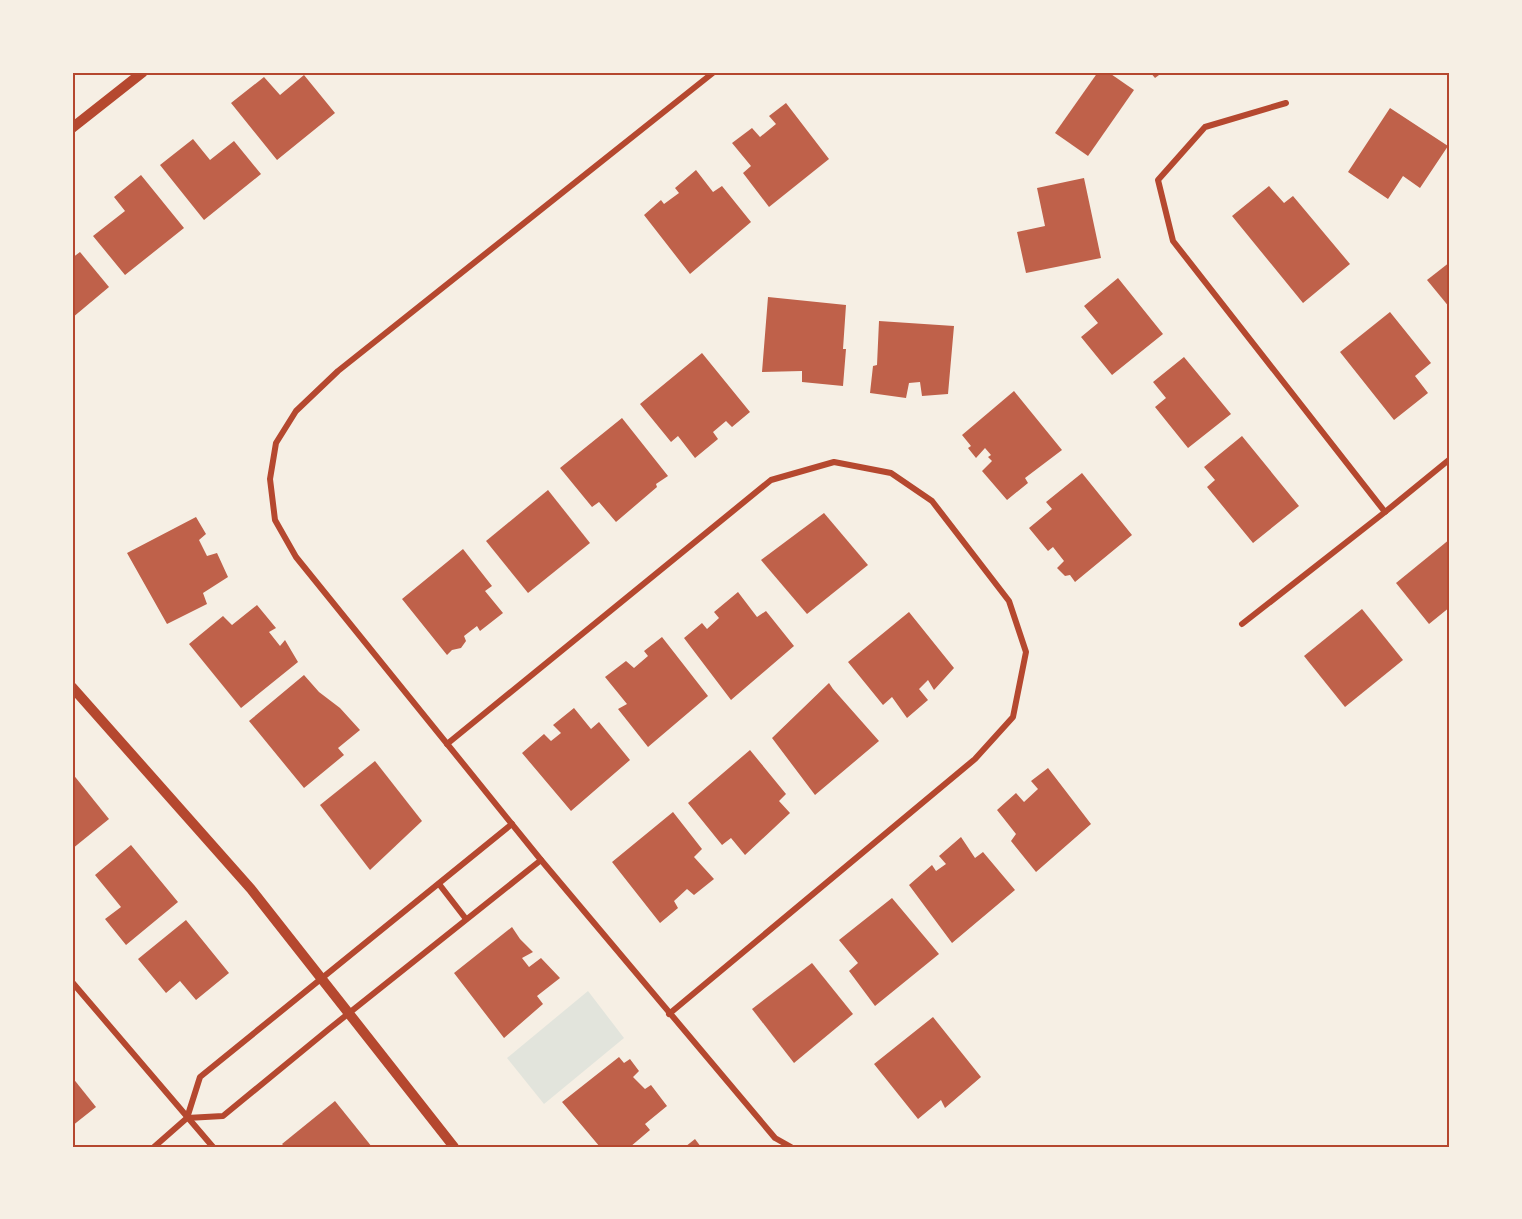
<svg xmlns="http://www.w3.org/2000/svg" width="1522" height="1219" font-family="'Space Grotesk',sans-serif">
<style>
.green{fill:#e2e4dc}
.building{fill:#bf614a}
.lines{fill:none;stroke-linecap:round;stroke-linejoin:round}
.minor{stroke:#b5482f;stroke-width:6}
.tertiary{stroke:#b5482f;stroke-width:10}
.neatline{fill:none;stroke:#b5482f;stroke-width:2}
</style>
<rect width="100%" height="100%" fill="#f6efe4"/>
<path class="green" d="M 588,991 L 624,1038 L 544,1104 L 507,1058 Z"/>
<g class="building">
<path d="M 1098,72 L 1108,72 L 1134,90 L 1088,156 L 1055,133 Z"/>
<path d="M 1150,72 L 1163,72 L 1155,78 Z"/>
<path d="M 304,75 L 335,113 L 277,160 L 231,103 L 264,77 L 280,95 Z"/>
<path d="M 786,103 L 829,159 L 769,207 L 743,173 L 751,166 L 732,143 L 752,128 L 760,137 L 776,124 L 769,116 Z"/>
<path d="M 1390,108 L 1448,146 L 1420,188 L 1403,176 L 1388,199 L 1348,172 Z"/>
<path d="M 193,139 L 210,160 L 234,141 L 261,174 L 204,220 L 160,165 Z"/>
<path d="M 696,170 L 713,192 L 722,186 L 751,222 L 690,274 L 644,215 L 661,200 L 664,204 L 679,193 L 675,188 Z"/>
<path d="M 141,175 L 184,228 L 125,275 L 93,236 L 125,211 L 114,197 Z"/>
<path d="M 1084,178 L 1101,258 L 1026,273 L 1017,232 L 1045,226 L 1037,188 Z"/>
<path d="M 1269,186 L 1284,203 L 1293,196 L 1350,264 L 1303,303 L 1232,216 Z"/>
<path d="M 80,252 L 109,287 L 72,318 L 72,258 Z"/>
<path d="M 1450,262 L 1450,308 L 1427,280 Z"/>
<path d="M 1118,278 L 1163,334 L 1112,375 L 1081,337 L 1098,323 L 1084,306 Z"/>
<path d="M 768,297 L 846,305 L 843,349 L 846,349 L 843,386 L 802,382 L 802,371 L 762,372 Z"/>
<path d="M 1390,312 L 1431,363 L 1415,376 L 1428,393 L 1394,420 L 1340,352 Z"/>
<path d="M 879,321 L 954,326 L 948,394 L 922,396 L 920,382 L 909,383 L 906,398 L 870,393 L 873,366 L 877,365 Z"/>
<path d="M 702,353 L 750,412 L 732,427 L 726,421 L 713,432 L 718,439 L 695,458 L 678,436 L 671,442 L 640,404 Z"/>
<path d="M 1184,357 L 1231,414 L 1188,448 L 1155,407 L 1166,398 L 1153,382 Z"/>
<path d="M 1014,391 L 1062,450 L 1025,478 L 1028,483 L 1007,500 L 982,471 L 992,461 L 988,457 L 991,455 L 985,448 L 976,458 L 968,448 L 971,446 L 962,435 Z"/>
<path d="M 622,418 L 668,476 L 656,484 L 657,487 L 616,522 L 599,502 L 592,507 L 560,468 Z"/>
<path d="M 1242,436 L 1299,506 L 1253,543 L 1207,487 L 1215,480 L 1204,467 Z"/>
<path d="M 1082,473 L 1132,535 L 1075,582 L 1070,575 L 1065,576 L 1057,568 L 1064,561 L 1053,547 L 1048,551 L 1029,528 L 1052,509 L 1046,502 Z"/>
<path d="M 548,490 L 590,543 L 528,593 L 486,541 Z"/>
<path d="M 824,513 L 868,565 L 807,614 L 761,560 Z"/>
<path d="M 196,517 L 206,534 L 199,540 L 207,556 L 217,553 L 228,577 L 203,593 L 207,604 L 167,624 L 127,553 Z"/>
<path d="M 1450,539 L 1450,607 L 1429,624 L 1396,583 Z"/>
<path d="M 463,549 L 492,586 L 485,591 L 503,613 L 480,631 L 477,626 L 464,636 L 466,641 L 461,648 L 452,650 L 447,655 L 402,599 Z"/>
<path d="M 738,592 L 757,617 L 766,611 L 794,646 L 731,700 L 684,638 L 702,623 L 707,629 L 719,618 L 714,612 Z"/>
<path d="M 257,605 L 276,628 L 269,632 L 280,646 L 285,640 L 298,662 L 241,708 L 189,644 L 223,616 L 232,625 Z"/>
<path d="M 1362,609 L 1403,660 L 1345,707 L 1304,656 Z"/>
<path d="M 909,612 L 954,668 L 934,690 L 928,680 L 919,689 L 928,700 L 907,718 L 892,697 L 883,705 L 848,662 Z"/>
<path d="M 662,637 L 708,696 L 648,747 L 618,709 L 627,704 L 605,677 L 626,661 L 634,668 L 648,656 L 644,651 Z"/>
<path d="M 304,675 L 319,692 L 340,708 L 360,730 L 338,748 L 344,755 L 304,788 L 249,721 Z"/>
<path d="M 829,683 L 833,689 L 879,741 L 815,795 L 772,738 Z"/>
<path d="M 574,708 L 591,729 L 599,722 L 630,760 L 571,811 L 522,753 L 544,734 L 551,741 L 561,733 L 553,725 Z"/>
<path d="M 750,750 L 786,794 L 779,801 L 790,813 L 745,855 L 731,838 L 722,845 L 688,803 Z"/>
<path d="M 375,761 L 422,821 L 370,870 L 320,805 Z"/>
<path d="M 1048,768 L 1091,824 L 1036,872 L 1011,841 L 1016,834 L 997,810 L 1016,793 L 1024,802 L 1038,789 L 1031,781 Z"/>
<path d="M 72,773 L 109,819 L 72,849 Z"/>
<path d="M 673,812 L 702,849 L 694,857 L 714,879 L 694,895 L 687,889 L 674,901 L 678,908 L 660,923 L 612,862 Z"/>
<path d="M 961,837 L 975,858 L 983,852 L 1015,890 L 952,943 L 909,885 L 932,865 L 936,871 L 946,864 L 939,856 Z"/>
<path d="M 131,845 L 178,902 L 126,945 L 105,919 L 121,907 L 95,875 Z"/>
<path d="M 892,898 L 939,954 L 875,1006 L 849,971 L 858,963 L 839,940 Z"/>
<path d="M 186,920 L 229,973 L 196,1000 L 180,981 L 166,993 L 138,959 Z"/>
<path d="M 512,927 L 520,939 L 533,952 L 522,958 L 529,967 L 541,958 L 560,978 L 537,996 L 543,1004 L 504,1038 L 454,973 Z"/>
<path d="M 812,963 L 853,1014 L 794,1063 L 752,1009 Z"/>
<path d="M 933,1017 L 981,1077 L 945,1108 L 941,1100 L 918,1119 L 874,1064 Z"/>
<path d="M 619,1057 L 624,1063 L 630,1059 L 639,1071 L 633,1077 L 645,1089 L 651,1085 L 667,1106 L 645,1124 L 650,1130 L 630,1147 L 600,1147 L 562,1102 Z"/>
<path d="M 72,1077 L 96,1107 L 72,1126 Z"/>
<path d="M 335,1101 L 372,1147 L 285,1147 L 282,1144 Z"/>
<path d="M 695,1139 L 701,1147 L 685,1147 Z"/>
</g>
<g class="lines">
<g class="minor">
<path d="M 714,72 L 338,371 L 296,411 L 276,443 L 270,479 L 275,520 L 296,557 L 541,860 L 775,1138 L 791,1147"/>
<path d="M 1286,103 L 1205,127 L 1158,180 L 1173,241 L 1385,512"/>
<path d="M 1242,624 L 1385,512 L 1450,459"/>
<path d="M 447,744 L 771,480 L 834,462 L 891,473 L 932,501 L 1009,601 L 1026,652 L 1013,717 L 975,759 L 669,1014"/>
<path d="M 439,884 L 466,919"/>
<path d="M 72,982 L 213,1147"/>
<path d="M 187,1118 L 223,1116 L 329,1029 L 541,860"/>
<path d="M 154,1147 L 187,1118 L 200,1077 L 512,824"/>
</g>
<g class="tertiary">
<path d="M 72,128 L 143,72"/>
<path d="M 72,687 L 251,889 L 454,1147"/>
</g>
</g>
<rect width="1522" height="1219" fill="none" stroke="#f6efe4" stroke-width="147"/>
<rect x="74" y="74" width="1374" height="1072" class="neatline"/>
</svg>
